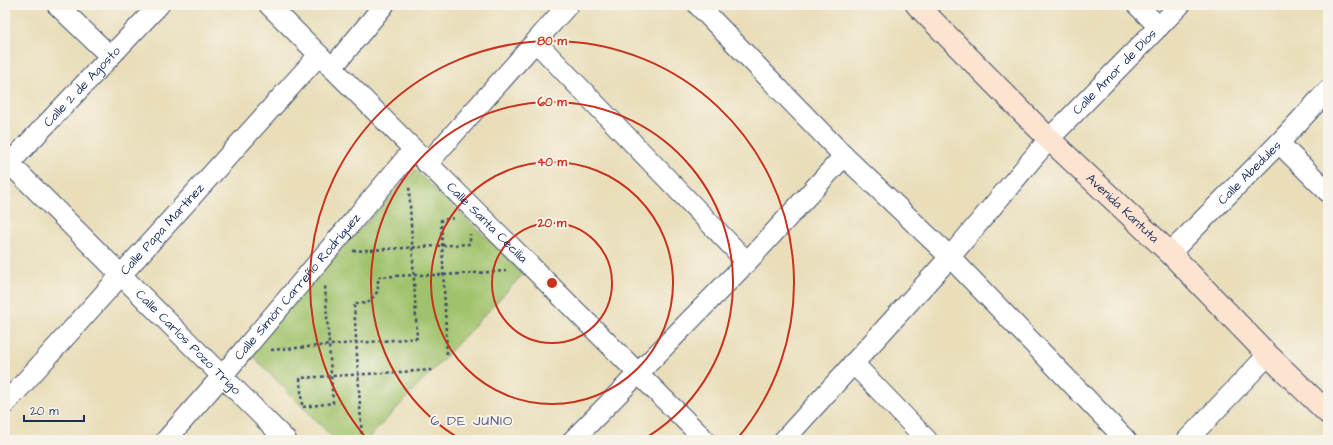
<svg xmlns="http://www.w3.org/2000/svg" width="1333" height="445" font-family="'Architects Daughter',sans-serif">
<style>
.green{fill:#a0c26c;stroke:#5e7865}
.lines{fill:none;stroke-linecap:round;stroke-linejoin:round}
.street-casing{stroke:#3a496c;stroke-width:22}
.secondary-casing{stroke:#3a496c;stroke-width:24}
.path{stroke:#3a496c;stroke-width:2.5;stroke-dasharray:3 3;stroke-linecap:butt}
.street{stroke:#fff;stroke-width:20}
.secondary{stroke:#fde4d1;stroke-width:22}
.ring{fill:none;stroke:#c8321e;stroke-width:2}
.labels{text-anchor:middle;dominant-baseline:central;stroke-width:4;stroke-linejoin:round;paint-order:stroke}
.street-label{font-size:13px;fill:#1b2f5e;stroke:#f7f3e8}
.neighbourhood-label{font-size:14px;letter-spacing:1px;fill:#5a5b8c;stroke:#f7f3e8}
.centre{fill:#c8321e;stroke:#f7f3e8;stroke-width:2}
.ring-label{font-size:12px;text-anchor:middle;font-weight:bold;fill:#c8321e;stroke:#f7f3e8;stroke-width:4;stroke-linejoin:round;paint-order:stroke}
</style>
<rect width="100%" height="100%" fill="#f7f3e8"/>
<filter id="ink" filterUnits="userSpaceOnUse"><feTurbulence type="fractalNoise" baseFrequency=".025" numOctaves="2"/><feDisplacementMap in="SourceGraphic" scale="8" xChannelSelector="R" yChannelSelector="G"/><feConvolveMatrix kernelMatrix="1 2 1 2 8 2 1 2 1" color-interpolation-filters="sRGB"/></filter>
<filter id="wash" filterUnits="userSpaceOnUse"><feTurbulence type="fractalNoise" baseFrequency=".012" numOctaves="4" result="noise"/><feDisplacementMap in="SourceGraphic" scale="16" xChannelSelector="R" yChannelSelector="G"/><feGaussianBlur stdDeviation="0.9" result="paint"/><feColorMatrix in="noise" values="0 0 0 0 0 0 0 0 0 0 0 0 0 0 0 0 0 1.4 0 .05"/><feComposite in="paint" operator="in"/></filter>
<g filter="url(#wash)">
<rect width="100%" height="100%" fill="#e9deb9"/>
<path class="green" d="M 415,170 L 524,273 L 367,440 L 335,440 L 248,351 Z"/>
</g>
<g filter="url(#ink)">
<g class="lines">
<g class="street-casing">
<g id="street">
<path d="M 57,5 L 110,56"/>
<path id="s1" d="M 269,5 L 705,440"/>
<path d="M 698,5 L 844,156 L 950,257 L 1126,440"/>
<path d="M 1137,5 L 1159,27"/>
<path d="M 536,42 L 747,262"/>
<path d="M 332,68 L 384,5"/>
<path d="M 1279,143 L 1328,192"/>
<path id="s2" d="M 5,159 L 286,440"/>
<path d="M 427,164 L 568,5"/>
<path id="s3" d="M 5,168 L 159,5"/>
<path id="s4" d="M 1170,253 L 1279,143 L 1328,90"/>
<path d="M 853,363 L 927,440"/>
<path id="s5" d="M 5,404 L 319,55"/>
<path id="s6" d="M 166,440 L 222,376 L 413,150"/>
<path d="M 573,440 L 747,262 L 844,156"/>
<path id="s7" d="M 784,440 L 950,257 L 1049,139 L 1180,5"/>
<path d="M 1187,440 L 1268,355"/>
</g>
</g>
<g class="secondary-casing">
<g id="secondary">
<path id="s8" d="M 917,5 L 1049,139 L 1170,253 L 1268,355 L 1328,413"/>
</g>
</g>
<g class="path">
<path d="M 353,251 L 470,244 L 470,234"/>
<path d="M 271,350 L 417,338 L 409,185"/>
<path d="M 447,354 L 441,220 L 455,218"/>
<path d="M 302,405 L 300,378 L 433,370"/>
<path d="M 303,407 L 333,403 L 325,286"/>
<path d="M 362,440 L 354,304 L 368,303 L 378,291 L 378,277 L 414,275 L 444,275 L 506,271"/>
</g>
<use href="#street" class="street"/>
<use href="#secondary" class="secondary"/>
</g>
</g>
<g class="ring">
<circle cx="552" cy="283" r="60"/>
<circle cx="552" cy="283" r="121"/>
<path d="M462 440A181 181 0 1 1 642 440"/>
<path d="M367 439A242 242 0 1 1 737 439"/>
</g>
<g class="labels">
<g class="street-label">
<text stroke="none"><textPath href="#s7" startOffset="495">Calle Amor de Dios</textPath></text>
<text stroke="none"><textPath href="#s3" startOffset="112">Calle 2 de Agosto</textPath></text>
<text stroke="none"><textPath href="#s4" startOffset="113">Calle Abedules</textPath></text>
<text stroke="none"><textPath href="#s8" startOffset="289">Avenida Kantuta</textPath></text>
<text stroke="none"><textPath href="#s1" startOffset="308">Calle Santa Cecilia</textPath></text>
<text stroke="none"><textPath href="#s5" startOffset="235">Calle Papa Martínez</textPath></text>
<text stroke="none"><textPath href="#s6" startOffset="202">Calle Simón Carreño Rodríguez</textPath></text>
<text stroke="none"><textPath href="#s2" startOffset="259">Calle Carlos Pozo Trigo</textPath></text>
</g>
<g class="neighbourhood-label">
<text x="472" y="421">6 DE JUNIO</text>
</g>
</g>
<circle cx="552" cy="283" r="6" class="centre"/>
<g class="ring-label">
<text x="552" y="45">80 m</text>
<text x="552" y="106">60 m</text>
<text x="552" y="166">40 m</text>
<text x="552" y="227">20 m</text>
</g>
<rect width="1333" height="445" fill="none" stroke="#f7f3e8" stroke-width="20"/>
<path d="M24 415v6h60v-6" fill="none" stroke="#1b2f5e" stroke-width="2"/>
<text x="30" y="415" font-size="12" fill="#1b2f5e" stroke="#f7f3e8" stroke-width="3" paint-order="stroke">20 m</text>
</svg>
